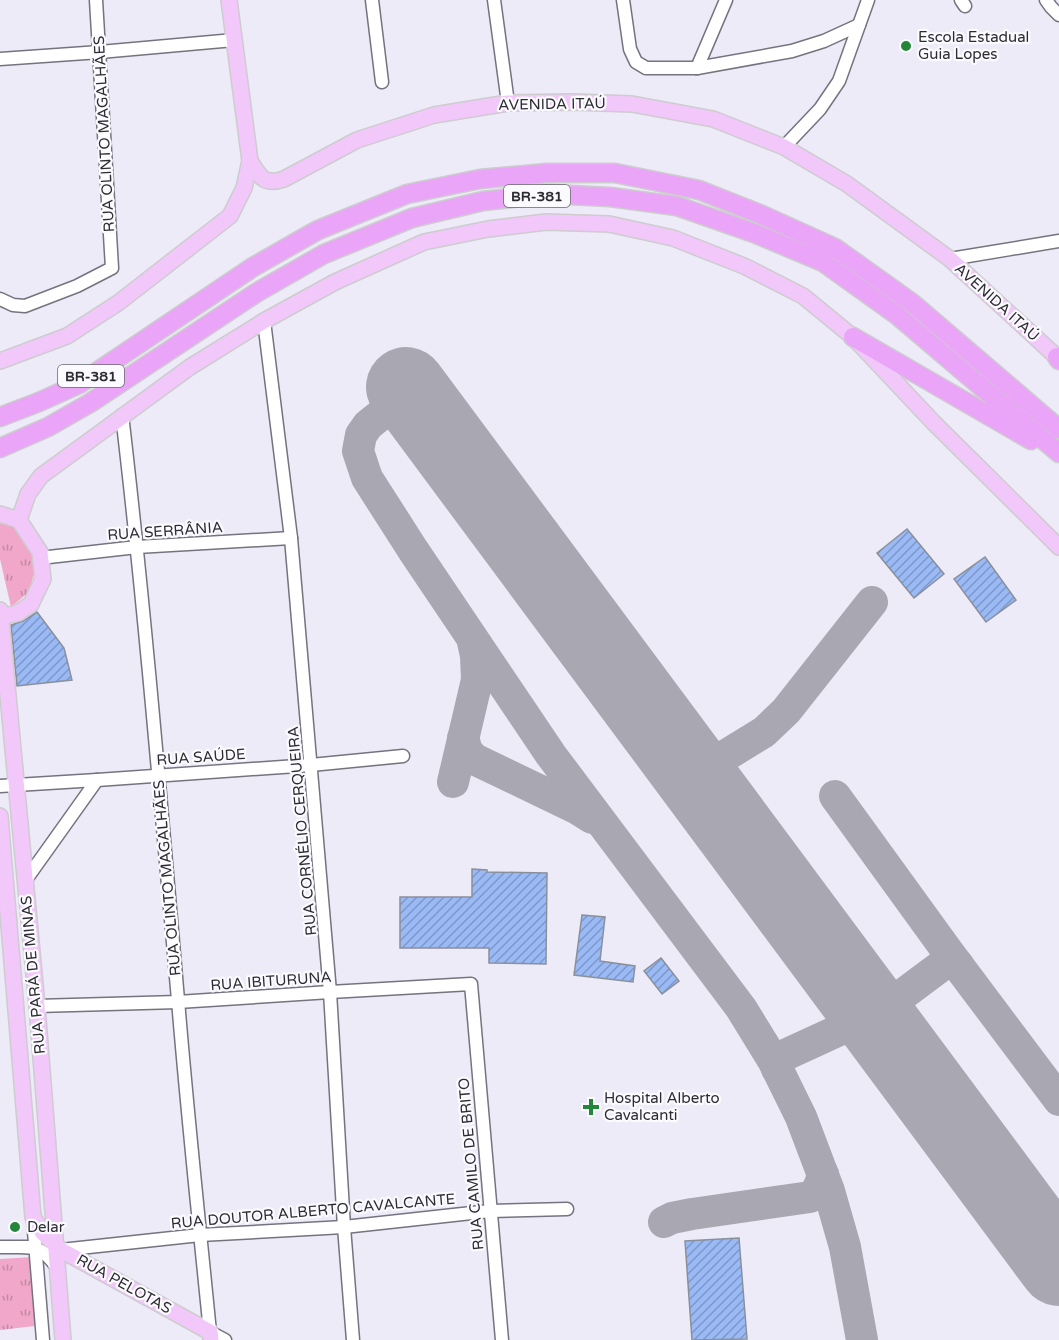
<svg xmlns="http://www.w3.org/2000/svg" width="1059" height="1340" font-family="'Varela Round',sans-serif">
<style>
.park{fill:url(#park-tufts)}
.lines{fill:none;stroke-linecap:round;stroke-linejoin:round}
.taxiway{stroke:#a9a8b2;stroke-width:32}
.runway{stroke:#a9a8b2;stroke-width:80}
.building{fill:url(#building-hatch);stroke:#8a909a;stroke-width:1.5}
.minor-casing{stroke:#74737e;stroke-width:15}
.major-casing{stroke:#cdccce;stroke-width:18}
.highway-casing{stroke:#cdccce;stroke-width:21}
.minor{stroke:#fff;stroke-width:12}
.major{stroke:#f2c8fb;stroke-width:15}
.highway{stroke:#eaa4f8;stroke-width:18}
.poi-dot{fill:#238639;stroke:#fafaff;stroke-width:2}
.labels{text-anchor:middle;dominant-baseline:central;stroke-width:4.5;stroke-linejoin:round;paint-order:stroke}
.shield{fill:#fafaff;stroke:#6a6a6f;stroke-width:1.5}
.shield-label{font-size:14px;font-weight:bold;fill:#2d2c31}
.poi-label{font-size:15px;fill:#2d2c31;stroke:#fafaff;text-anchor:start}
.street-label{font-size:15px;fill:#2d2c31;stroke:#fafaff}
</style>
<defs>
<pattern id="park-tufts" width="24" height="20" patternUnits="userSpaceOnUse" patternTransform="scale(1.5)"><rect width="24" height="20" fill="#f0a7c9"/><path d="M3 7l-1-3M5 7V3M7 7l1-3M15 17l-1-3M17 17v-4M19 17l1-3" fill="none" stroke="#c388a4"/></pattern>
<pattern id="building-hatch" width="6" height="6" patternUnits="userSpaceOnUse" patternTransform="scale(1.5)"><rect width="6" height="6" fill="#9abaf6"/><path d="M-1 1l2-2M0 6l6-6M5 7l2-2" fill="none" stroke="#7e97c8"/></pattern>
</defs>
<rect width="100%" height="100%" fill="#edebf8"/>
<g class="park">
<path d="M 0,523 L 16,527 L 38,559 L 29,592 L 11,607 L 0,559 Z"/>
<path d="M 33,1257 L 35,1326 L 0,1330 L 0,1259 Z"/>
</g>
<g class="lines">
<g class="taxiway">
<path d="M 413,395 L 403,398 L 393,405 L 368,425 L 361,435 L 358,451 L 367,478 L 413,550 L 551,755 L 741,1008 L 773,1060 L 801,1117 L 829,1191 L 845,1247 L 862,1340"/>
<path d="M 463,738 L 467,751 L 474,759 L 576,808 L 592,818"/>
<path d="M 453,782 L 477,680 L 476,656 L 473,642"/>
<path d="M 701,783 L 707,767 L 764,732 L 786,711 L 872,602"/>
<path d="M 835,796 L 948,952 L 1059,1100"/>
<path d="M 884,1030 L 883,1016 L 886,1007 L 945,963 L 953,963 L 958,965"/>
<path d="M 777,1069 L 780,1061 L 785,1055 L 859,1021 L 872,1021 L 880,1025"/>
<path d="M 664,1222 L 672,1218 L 692,1214 L 810,1197 C 818,1192 821,1183 823,1174"/>
</g>
<path class="runway" d="M 406,387 L 1059,1266"/>
</g>
<g class="building">
<path d="M 907,529 L 944,574 L 914,598 L 877,553 Z"/>
<path d="M 985,557 L 1016,600 L 986,622 L 954,579 Z"/>
<path d="M 37,612 L 64,648 L 72,680 L 17,686 L 11,625 L 23,621 Z"/>
<path d="M 472,869 L 487,870 L 487,872 L 547,873 L 546,964 L 489,963 L 489,948 L 400,948 L 400,897 L 472,897 Z"/>
<path d="M 582,915 L 605,917 L 600,961 L 635,966 L 633,982 L 574,975 Z"/>
<path d="M 661,958 L 679,981 L 662,994 L 644,971 Z"/>
<path d="M 739,1238 L 747,1339 L 692,1340 L 685,1241 Z"/>
</g>
<g class="lines">
<g class="minor-casing">
<g id="minor">
<path d="M 372,0 L 382,82"/>
<path d="M 494,0 L 508,103"/>
<path d="M 623,0 L 630,49 L 636,62 L 646,68 L 697,68 L 792,51 L 824,41 L 859,25"/>
<path d="M 961,0 L 965,6"/>
<path d="M 1046,0 L 1051,7 L 1059,15"/>
<path d="M 0,59 L 100,52 L 234,40"/>
<path d="M 697,68 L 726,0"/>
<path d="M 784,147 L 820,109 L 839,81 L 868,0"/>
<path d="M 950,259 L 1059,241"/>
<path d="M 0,299 L 13,305 L 25,306 L 77,286 L 112,268 L 96,0"/>
<path d="M 264,321 L 291,538 L 330,992 L 344,1227 L 353,1340"/>
<path d="M 122,415 C 145,610 161,805 178,1000 C 187,1111 199,1221 210,1332 L 225,1340"/>
<path d="M 40,558 L 137,547 L 291,538"/>
<path d="M 0,786 L 97,780 L 311,765 L 403,756"/>
<path d="M 25,881 L 97,780"/>
<path d="M 37,1006 L 178,1002 L 330,992 L 471,984 L 502,1340"/>
<path d="M 33,1219 L 43,1340"/>
<path d="M 0,1247 C 30,1248 39,1241 58,1269"/>
<path d="M 61,1250 L 200,1235 L 344,1227 L 490,1211 L 567,1209"/>
</g>
</g>
<g class="major-casing">
<g id="major">
<path d="M 250,161 C 260,177 264,186 284,179 L 357,140 L 434,115 L 508,103 L 573,102 L 632,104 L 713,119 L 784,147 L 847,184 L 950,259 L 1059,359"/>
<path d="M 0,361 L 67,336 L 118,303 L 230,216 L 244,188 L 250,161 L 229,0"/>
<path d="M 0,514 L 19,520"/>
<path d="M 19,520 L 28,494 L 41,476 L 190,367 L 264,321 L 335,282 L 424,242 L 488,229 L 546,222 L 609,224 L 673,238 L 744,266 L 803,296 L 853,337 L 933,422 L 1059,547"/>
<path d="M 0,610 L 37,1006 L 63,1340"/>
<path d="M 0,617 L 18,613 L 31,604 L 43,579 L 40,552 L 19,520"/>
<path d="M 0,816 L 33,1217 L 42,1232 L 61,1250 L 210,1332 L 211,1340"/>
</g>
</g>
<g class="highway-casing">
<g id="highway">
<path d="M 853,337 L 1031,440"/>
<path d="M 1057,357 L 1059,360"/>
<path d="M 0,417 L 39,402 L 79,384 L 253,267 L 318,230 L 407,194 L 480,179 L 547,173 L 615,173 L 699,190 L 762,215 L 835,248 L 912,303 L 1059,429"/>
<path d="M 0,448 L 48,427 L 90,403 L 256,293 L 324,254 L 412,218 L 483,201 L 550,194 L 610,197 L 677,206 L 754,233 L 823,262 L 897,315 L 1059,453"/>
</g>
</g>
<use href="#minor" class="minor"/>
<use href="#major" class="major"/>
<use href="#highway" class="highway"/>
</g>
<g class="poi-dot">
<circle cx="906" cy="46" r="6"/>
<path d="M588 1098h6v6h6v6h-6v6h-6v-6h-6v-6h6z"/>
<circle cx="15" cy="1227" r="6"/>
</g>
<g class="labels">
<g class="shield">
<rect x="504" y="185" width="66" height="22" rx="4.5"/>
<rect x="58" y="365" width="66" height="22" rx="4.5"/>
</g>
<g class="shield-label">
<text x="537" y="196">BR-381</text>
<text x="91" y="376">BR-381</text>
</g>
<g class="poi-label">
<text x="918" y="37">Escola Estadual<tspan x="918" dy="17">Guia Lopes</tspan></text>
<text x="604" y="1098">Hospital Alberto<tspan x="604" dy="17">Cavalcanti</tspan></text>
<text x="27" y="1227">Delar</text>
</g>
<g class="street-label">
<text transform="translate(552 104) rotate(-1)">AVENIDA ITAÚ</text>
<text transform="translate(104 134) rotate(-93)">RUA OLINTO MAGALHÃES</text>
<text transform="translate(997 302) rotate(42)">AVENIDA ITAÚ</text>
<text transform="translate(165 531) rotate(-4)">RUA SERRÂNIA</text>
<text transform="translate(201 757) rotate(-4)">RUA SAÚDE</text>
<text transform="translate(302 831) rotate(-95)">RUA CORNÉLIO CERQUEIRA</text>
<text transform="translate(167 878) rotate(-95)">RUA OLINTO MAGALHÃES</text>
<text transform="translate(33 975) rotate(-95)">RUA PARÁ DE MINAS</text>
<text transform="translate(271 981) rotate(-4)">RUA IBITURUNA</text>
<text transform="translate(471 1164) rotate(-95)">RUA CAMILO DE BRITO</text>
<text transform="translate(313 1211) rotate(-5)">RUA DOUTOR ALBERTO CAVALCANTE</text>
<text transform="translate(124 1284) rotate(29)">RUA PELOTAS</text>
</g>
</g>
</svg>
